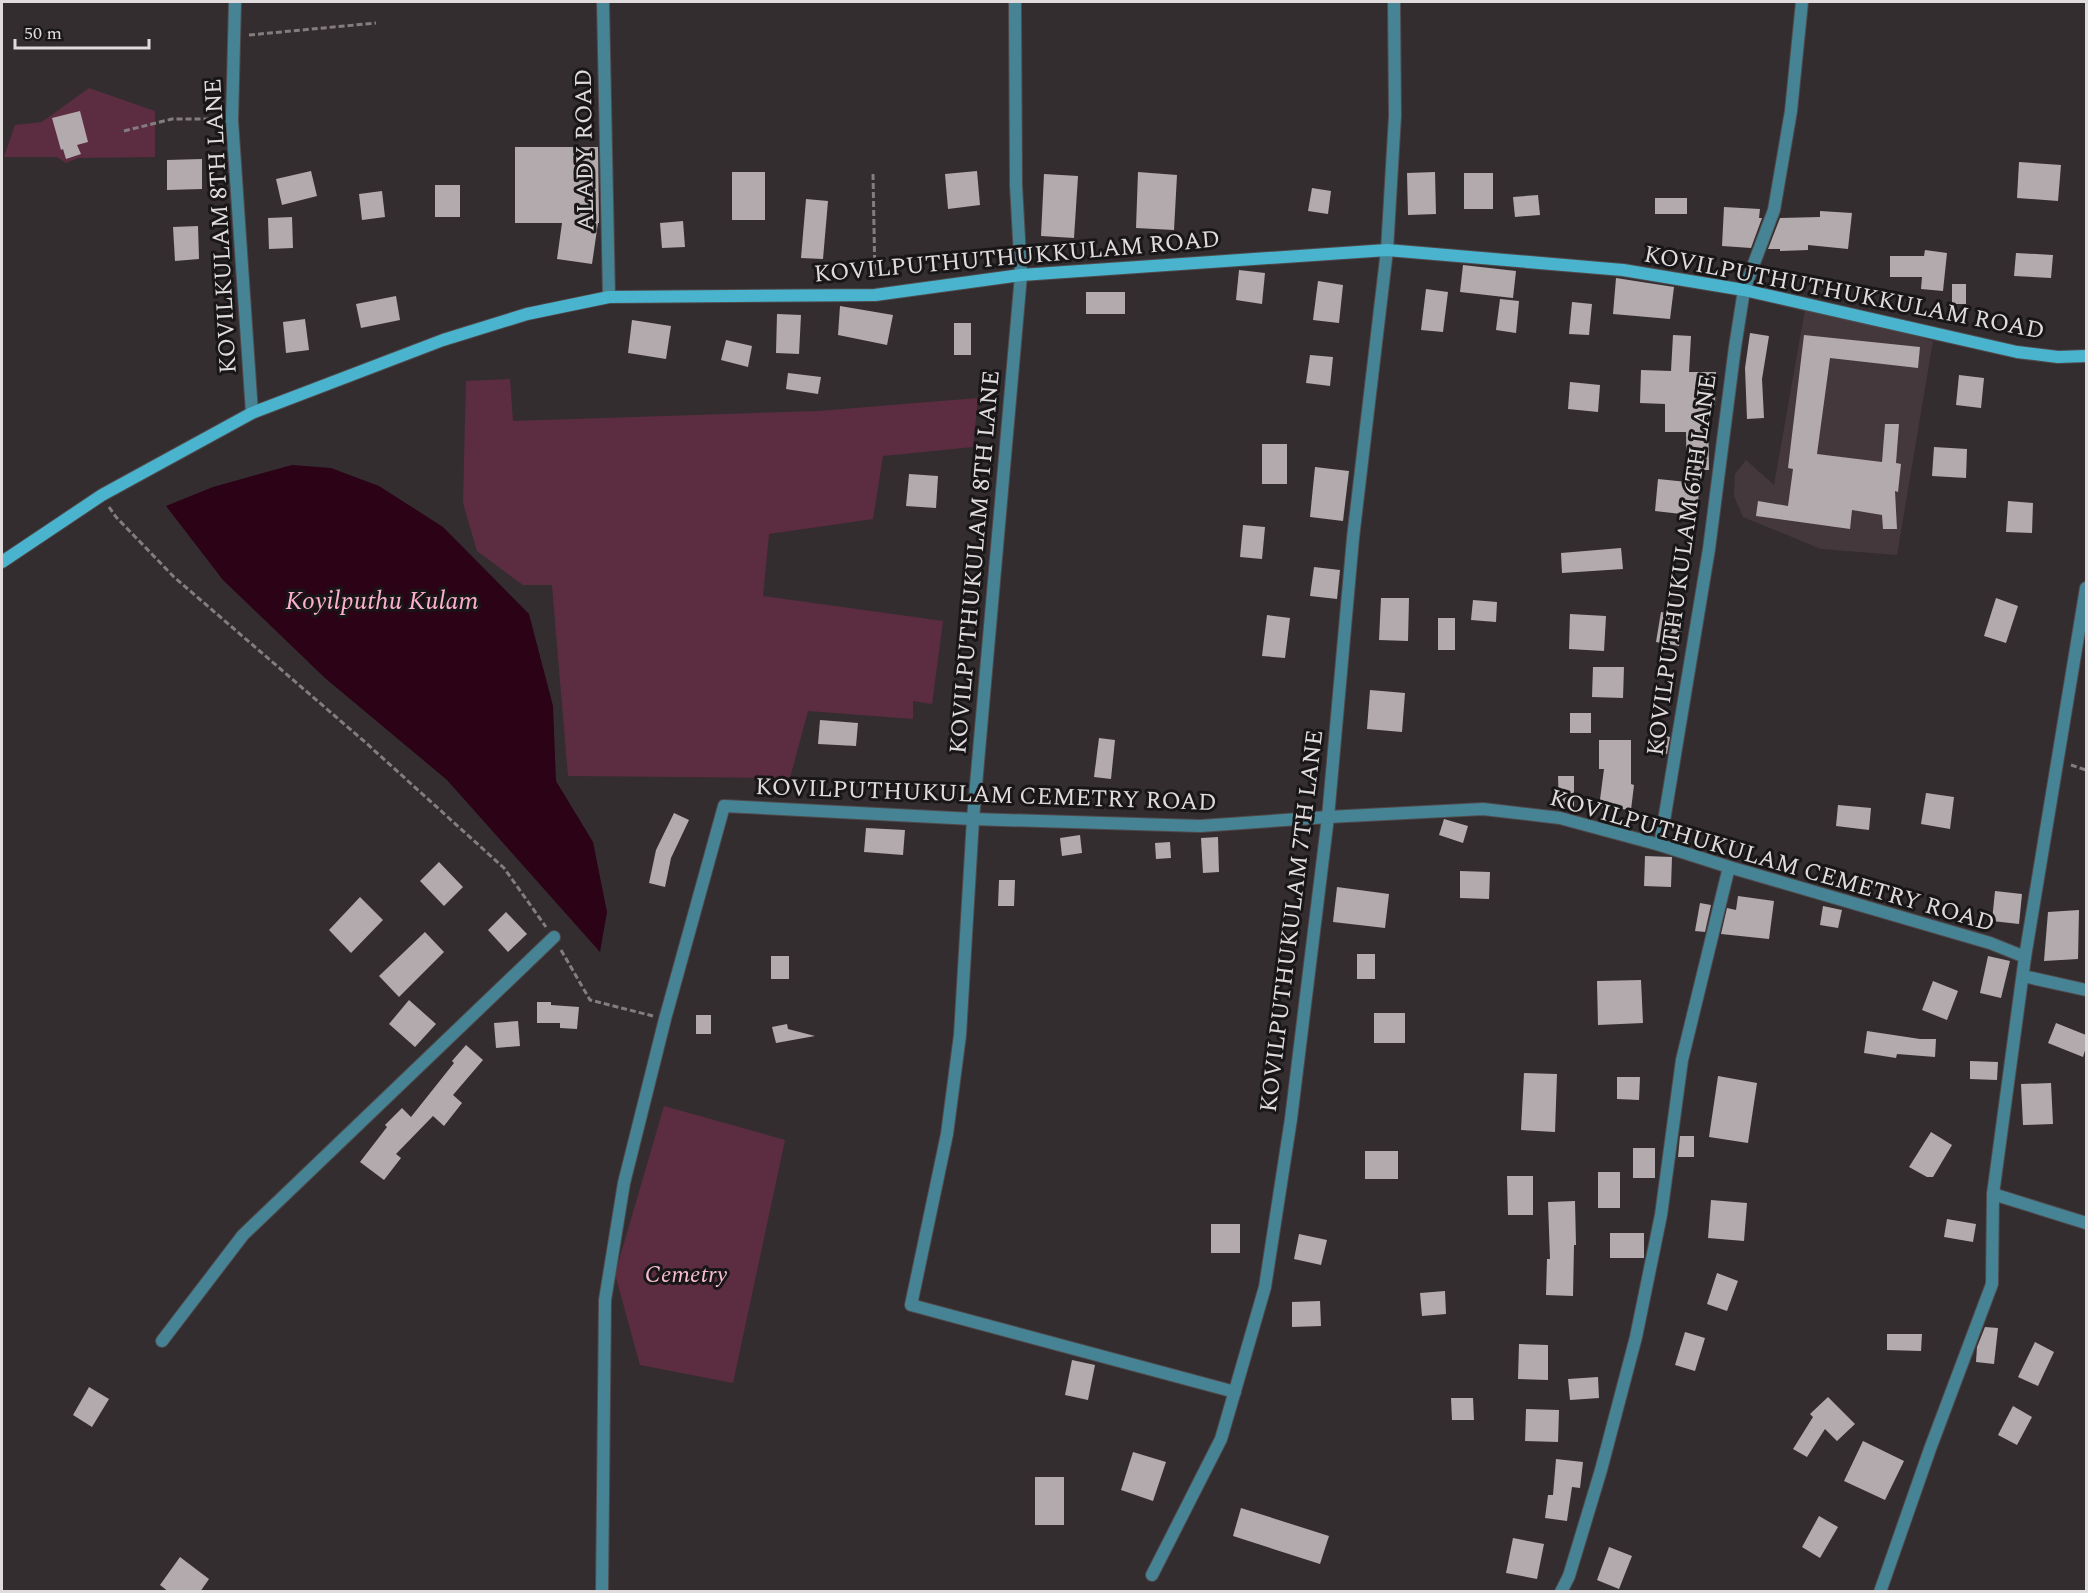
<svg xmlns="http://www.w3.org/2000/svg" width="2088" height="1593" font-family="Spectral,serif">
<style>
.built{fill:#44383c}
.green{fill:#5c2d40}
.water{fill:#2b0216}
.building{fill:#b3aaad}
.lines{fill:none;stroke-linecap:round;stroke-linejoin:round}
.street-casing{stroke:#50494b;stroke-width:14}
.secondary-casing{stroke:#50494b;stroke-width:14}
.path{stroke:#837d7f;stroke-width:3;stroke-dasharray:6 3;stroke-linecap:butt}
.street{stroke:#468394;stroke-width:12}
.secondary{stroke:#4ab3cd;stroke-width:12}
.labels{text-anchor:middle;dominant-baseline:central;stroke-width:6;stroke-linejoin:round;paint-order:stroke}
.street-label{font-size:24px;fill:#e0dcdd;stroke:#191617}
.park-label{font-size:24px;font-style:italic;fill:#f8bdd2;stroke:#191617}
.water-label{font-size:26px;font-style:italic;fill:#fcafcb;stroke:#191617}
</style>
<rect width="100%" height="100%" fill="#342d2f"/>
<path class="built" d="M 1806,304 L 1933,341 L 1897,555 L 1821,549 L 1743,517 L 1734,496 L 1735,474 L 1746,460 L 1774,485 Z"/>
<g class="green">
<path d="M 89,88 L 155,111 L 155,157 L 78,158 L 66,163 L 57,157 L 4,157 L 15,125 L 42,122 Z"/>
<path d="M 510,379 L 513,421 L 818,411 L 978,398 L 973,447 L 883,456 L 873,519 L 769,534 L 763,596 L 943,621 L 932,704 L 913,701 L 913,719 L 808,711 L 790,778 L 568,776 L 552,585 L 523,585 L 477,551 L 463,503 L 466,381 Z"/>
<path d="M 664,1106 L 785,1140 L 733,1383 L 640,1365 L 615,1274 Z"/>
</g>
<path class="water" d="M 292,465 L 331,468 L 379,486 L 443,527 L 529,614 L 553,706 L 556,781 L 593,842 L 607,912 L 600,952 L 447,780 L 325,678 L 223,580 L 166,506 L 213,487 Z"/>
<g class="building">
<path d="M 80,111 L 88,142 L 77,145 L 81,154 L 66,159 L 63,149 L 61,150 L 52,118 Z"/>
<path d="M 515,147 L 598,147 L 599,223 L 598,223 L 592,264 L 557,259 L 562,223 L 515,223 Z"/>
<path d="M 202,159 L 202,189 L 167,190 L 167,160 Z"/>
<path d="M 2019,162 L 2061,165 L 2058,201 L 2017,198 Z"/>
<path d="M 311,171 L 317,196 L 282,205 L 276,179 Z"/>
<path d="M 977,171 L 980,205 L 948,209 L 945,174 Z"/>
<rect x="732" y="172" width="33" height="48"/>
<path d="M 1138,172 L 1177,175 L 1174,230 L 1136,228 Z"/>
<path d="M 1435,172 L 1436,214 L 1408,215 L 1407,173 Z"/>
<rect x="1464" y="173" width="29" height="36"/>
<path d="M 1044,174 L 1078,176 L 1074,238 L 1041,236 Z"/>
<rect x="435" y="185" width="25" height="32"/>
<path d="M 1312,188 L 1331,191 L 1328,214 L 1308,211 Z"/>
<path d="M 382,191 L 385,217 L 362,220 L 359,194 Z"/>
<path d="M 1538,195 L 1540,215 L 1515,217 L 1513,197 Z"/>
<rect x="1655" y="198" width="32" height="16"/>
<path d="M 806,199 L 828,201 L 823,259 L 801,258 Z"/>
<path d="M 1724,207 L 1760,209 L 1759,218 L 1762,218 L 1751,248 L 1722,246 Z"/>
<path d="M 1820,211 L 1852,213 L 1848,249 L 1808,245 L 1808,250 L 1780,251 L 1780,249 L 1768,249 L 1780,218 L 1820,217 Z"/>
<path d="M 292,217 L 293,248 L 269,249 L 268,218 Z"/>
<path d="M 683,221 L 685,247 L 662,248 L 660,223 Z"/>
<path d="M 198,226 L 199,259 L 175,261 L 173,227 Z"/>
<path d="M 1925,250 L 1947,253 L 1943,291 L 1921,289 L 1922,277 L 1890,277 L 1890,256 L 1924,256 Z"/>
<path d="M 2016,253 L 2053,255 L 2051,278 L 2014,276 Z"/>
<path d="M 1463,265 L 1516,271 L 1513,298 L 1460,292 Z"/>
<path d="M 1239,270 L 1265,273 L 1262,304 L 1236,300 Z"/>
<path d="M 1616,278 L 1674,287 L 1670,319 L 1613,314 Z"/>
<path d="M 1318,281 L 1343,285 L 1339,323 L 1313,320 Z"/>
<rect x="1952" y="284" width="14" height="20"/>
<path d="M 1426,289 L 1448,292 L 1443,332 L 1421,330 Z"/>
<rect x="1086" y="292" width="39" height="22"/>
<path d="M 396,296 L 400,320 L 361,328 L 356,304 Z"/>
<path d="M 1500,299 L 1519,301 L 1516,333 L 1496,330 Z"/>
<path d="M 1572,302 L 1592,304 L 1589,335 L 1569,334 Z"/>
<path d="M 840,306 L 893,315 L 887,345 L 838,335 Z"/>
<path d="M 777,314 L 801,315 L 799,354 L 776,353 Z"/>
<path d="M 305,319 L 309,350 L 286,353 L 283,322 Z"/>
<path d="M 632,320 L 671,326 L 666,359 L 628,353 Z"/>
<rect x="954" y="323" width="17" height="32"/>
<path d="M 1750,333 L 1769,336 L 1762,379 L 1764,418 L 1747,419 L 1745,368 Z"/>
<path d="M 1673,335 L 1691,336 L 1689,372 L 1716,372 L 1715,405 L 1708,405 L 1709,470 L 1700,470 L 1697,521 L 1681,520 L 1681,514 L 1655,511 L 1658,479 L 1687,482 L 1686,432 L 1665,432 L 1665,404 L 1640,403 L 1641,370 L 1671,371 Z"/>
<path d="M 1804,335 L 1920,347 L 1918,368 L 1830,358 L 1817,454 L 1882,462 L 1885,424 L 1899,424 L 1896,463 L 1901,464 L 1898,492 L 1895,491 L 1897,529 L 1883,529 L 1882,515 L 1852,510 L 1850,529 L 1756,516 L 1758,501 L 1788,506 L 1793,469 L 1788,468 Z"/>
<path d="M 726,340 L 752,346 L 748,367 L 721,360 Z"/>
<path d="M 1310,355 L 1333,357 L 1330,386 L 1306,383 Z"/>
<path d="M 788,373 L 821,377 L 818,394 L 786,389 Z"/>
<path d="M 1959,375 L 1984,378 L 1981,408 L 1956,405 Z"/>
<path d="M 1570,382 L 1600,385 L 1598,412 L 1568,409 Z"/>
<rect x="1262" y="444" width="25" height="40"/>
<path d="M 1934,447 L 1967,449 L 1966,478 L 1932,476 Z"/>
<path d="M 1315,467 L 1349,471 L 1343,521 L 1310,517 Z"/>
<path d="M 909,474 L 938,476 L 936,508 L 906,506 Z"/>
<path d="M 2008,501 L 2033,503 L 2032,533 L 2006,532 Z"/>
<path d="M 1243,525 L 1265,527 L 1262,559 L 1240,557 Z"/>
<path d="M 1621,548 L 1623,569 L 1562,573 L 1561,553 Z"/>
<path d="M 1314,567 L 1340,570 L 1337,599 L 1310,596 Z"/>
<path d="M 1381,598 L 1409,598 L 1408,641 L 1379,640 Z"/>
<path d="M 1996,598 L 2018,606 L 2006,643 L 1984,636 Z"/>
<path d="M 1473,600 L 1497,602 L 1496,622 L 1471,620 Z"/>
<path d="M 1661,612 L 1684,616 L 1679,646 L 1656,642 Z"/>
<path d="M 1570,614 L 1606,616 L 1604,651 L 1569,649 Z"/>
<path d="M 1267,615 L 1290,618 L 1285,658 L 1262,656 Z"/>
<rect x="1438" y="618" width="17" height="32"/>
<path d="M 1593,667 L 1624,667 L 1623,698 L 1592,697 Z"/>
<path d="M 1370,690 L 1405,693 L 1402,732 L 1367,729 Z"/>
<rect x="1570" y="713" width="21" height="20"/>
<path d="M 820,720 L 858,723 L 856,746 L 818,744 Z"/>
<path d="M 1656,734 L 1670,737 L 1667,754 L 1652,750 Z"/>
<path d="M 1099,738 L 1115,740 L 1111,779 L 1094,777 Z"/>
<path d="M 1599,740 L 1631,740 L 1631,784 L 1634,785 L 1631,810 L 1599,807 L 1604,769 L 1599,769 Z"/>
<path d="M 1558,776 L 1574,776 L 1574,807 L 1559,807 Z"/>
<path d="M 1926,793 L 1954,797 L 1950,829 L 1921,824 Z"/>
<path d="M 1838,805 L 1871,808 L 1869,830 L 1836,826 Z"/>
<path d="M 674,813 L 689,820 L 671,858 L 665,887 L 649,883 L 656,850 Z"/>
<path d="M 1444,819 L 1468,826 L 1463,843 L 1439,835 Z"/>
<path d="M 866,828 L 905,830 L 903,855 L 864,852 Z"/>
<path d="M 1080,835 L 1082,853 L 1062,856 L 1060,838 Z"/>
<path d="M 1218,837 L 1219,872 L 1203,873 L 1201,838 Z"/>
<path d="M 1170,842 L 1171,858 L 1156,859 L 1155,843 Z"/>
<path d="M 1645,856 L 1672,857 L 1671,887 L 1644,886 Z"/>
<path d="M 439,862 L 463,887 L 444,906 L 420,881 Z"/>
<path d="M 1460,871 L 1490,872 L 1489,899 L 1460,898 Z"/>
<path d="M 999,880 L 1015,880 L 1014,906 L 998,906 Z"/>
<path d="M 1337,887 L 1389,894 L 1385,928 L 1333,922 Z"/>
<path d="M 1995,891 L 2022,894 L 2019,924 L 1992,921 Z"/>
<path d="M 1738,896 L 1774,901 L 1769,939 L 1721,934 L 1727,908 L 1736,910 Z"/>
<path d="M 360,897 L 383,920 L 351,953 L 329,930 Z"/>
<path d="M 1700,903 L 1711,905 L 1705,932 L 1695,931 Z"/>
<path d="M 1823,906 L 1842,910 L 1838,928 L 1820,925 Z"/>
<path d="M 2079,910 L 2078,959 L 2044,961 L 2048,912 Z"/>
<path d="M 506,912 L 527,934 L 508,952 L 488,930 Z"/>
<path d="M 425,932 L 444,952 L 399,997 L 379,976 Z"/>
<rect x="1357" y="954" width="18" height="25"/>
<rect x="771" y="956" width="18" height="23"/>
<path d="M 1988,956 L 2010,961 L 2001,998 L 1980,993 Z"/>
<path d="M 1641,980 L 1643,1023 L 1598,1025 L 1597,981 Z"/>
<path d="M 1933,981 L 1958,991 L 1947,1020 L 1922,1010 Z"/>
<path d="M 409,1000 L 436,1024 L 415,1047 L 389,1024 Z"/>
<path d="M 537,1002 L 551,1002 L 551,1005 L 579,1007 L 577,1029 L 560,1028 L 560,1023 L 537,1023 Z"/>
<rect x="1374" y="1013" width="31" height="30"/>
<rect x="696" y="1015" width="15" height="19"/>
<path d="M 518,1021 L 520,1046 L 496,1048 L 494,1023 Z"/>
<path d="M 2056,1023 L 2086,1035 L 2086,1047 L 2083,1057 L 2048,1043 Z"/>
<path d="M 787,1024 L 788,1029 L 815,1036 L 776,1043 L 772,1027 Z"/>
<path d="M 1867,1031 L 1920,1039 L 1936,1039 L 1935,1057 L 1897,1054 L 1896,1058 L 1864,1053 Z"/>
<path d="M 466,1045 L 483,1060 L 453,1095 L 462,1103 L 444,1126 L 433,1116 L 396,1154 L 401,1158 L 384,1180 L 360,1162 L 387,1127 L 385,1125 L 402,1108 L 411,1117 L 454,1063 L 452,1061 Z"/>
<path d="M 1970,1061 L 1998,1062 L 1997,1080 L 1970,1079 Z"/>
<path d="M 1524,1073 L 1557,1074 L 1555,1132 L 1521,1130 Z"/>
<path d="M 1718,1076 L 1757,1083 L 1748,1143 L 1709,1137 Z"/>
<path d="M 1617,1077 L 1640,1077 L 1639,1100 L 1617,1099 Z"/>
<path d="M 2051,1083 L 2053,1124 L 2023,1125 L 2021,1084 Z"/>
<path d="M 1931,1132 L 1952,1145 L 1933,1177 L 1927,1177 L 1909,1167 Z"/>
<path d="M 1680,1136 L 1694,1136 L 1694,1157 L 1678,1157 Z"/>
<rect x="1633" y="1148" width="22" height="30"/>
<rect x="1365" y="1151" width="33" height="28"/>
<rect x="1598" y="1172" width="22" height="36"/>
<path d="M 1507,1176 L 1533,1176 L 1533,1215 L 1508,1215 Z"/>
<path d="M 1711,1200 L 1747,1203 L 1744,1241 L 1708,1238 Z"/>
<path d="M 1575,1201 L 1576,1245 L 1574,1245 L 1573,1296 L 1546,1295 L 1547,1259 L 1550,1259 L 1548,1202 Z"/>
<path d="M 1947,1219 L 1976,1224 L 1973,1242 L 1944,1237 Z"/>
<rect x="1211" y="1224" width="29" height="29"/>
<rect x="1610" y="1233" width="34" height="25"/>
<path d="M 1299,1234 L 1327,1240 L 1321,1265 L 1294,1259 Z"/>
<path d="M 1717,1273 L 1738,1281 L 1727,1311 L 1707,1304 Z"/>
<path d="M 1445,1291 L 1446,1314 L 1422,1316 L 1420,1293 Z"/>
<path d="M 1320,1301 L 1321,1326 L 1292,1327 L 1292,1302 Z"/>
<path d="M 1985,1327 L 1998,1328 L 1994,1364 L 1976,1362 L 1977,1347 Z"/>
<path d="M 1685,1332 L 1705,1338 L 1695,1371 L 1675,1365 Z"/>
<path d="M 1887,1334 L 1922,1334 L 1921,1351 L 1887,1350 Z"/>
<path d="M 2035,1342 L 2054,1352 L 2038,1386 L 2018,1377 Z"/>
<path d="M 1519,1344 L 1548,1345 L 1548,1380 L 1518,1379 Z"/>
<path d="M 1072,1360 L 1095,1365 L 1088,1400 L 1065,1395 Z"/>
<path d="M 1598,1377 L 1599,1398 L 1570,1400 L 1568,1379 Z"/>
<path d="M 89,1387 L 109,1399 L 92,1427 L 73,1415 Z"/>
<path d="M 1828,1397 L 1855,1424 L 1837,1441 L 1825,1429 L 1807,1457 L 1793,1449 L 1813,1417 L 1810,1414 Z"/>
<path d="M 1451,1398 L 1473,1398 L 1474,1420 L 1452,1420 Z"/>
<path d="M 2013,1406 L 2032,1417 L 2017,1445 L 1998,1435 Z"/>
<path d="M 1526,1409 L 1559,1410 L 1558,1442 L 1525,1441 Z"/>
<path d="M 1863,1441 L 1904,1461 L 1885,1500 L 1844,1481 Z"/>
<path d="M 1133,1452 L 1166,1462 L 1153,1501 L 1121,1490 Z"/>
<path d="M 1556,1459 L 1583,1462 L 1580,1488 L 1572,1487 L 1567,1521 L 1545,1518 L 1548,1495 L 1553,1495 Z"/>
<rect x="1035" y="1477" width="29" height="48"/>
<path d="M 1241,1508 L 1329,1536 L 1320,1564 L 1233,1536 Z"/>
<path d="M 1819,1516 L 1838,1527 L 1820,1558 L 1802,1547 Z"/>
<path d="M 1513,1538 L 1544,1544 L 1537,1579 L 1506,1573 Z"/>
<path d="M 1609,1547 L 1632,1556 L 1619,1589 L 1597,1580 Z"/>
<path d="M 180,1557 L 209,1579 L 200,1592 L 169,1592 L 160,1585 Z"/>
</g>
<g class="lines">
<g class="street-casing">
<g id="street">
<path d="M 235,2 L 232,120 L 252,413"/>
<path d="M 603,2 L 609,297"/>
<path d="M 1015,2 L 1016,185 L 1021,275 L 973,819 L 960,1035 L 947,1134 L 911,1305 L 1235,1392"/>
<path d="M 1660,845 L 1709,549 L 1735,347 L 1744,290 L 1774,210 L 1791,111 L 1802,2"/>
<path d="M 2023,976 L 2086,990"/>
<path d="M 1993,1194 L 2086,1223"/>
<path d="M 162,1341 L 243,1235 L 554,937"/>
<path d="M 1152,1575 L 1221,1439 L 1265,1287 L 1291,1119 L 1328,817 L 1353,538 L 1387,250 L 1395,116 L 1394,2"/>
<path d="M 602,1592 L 605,1300 L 624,1183 L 665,1019 L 724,806 L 973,819 L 1200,826 L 1328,817 L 1483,809 L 1560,818 L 1660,845 L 1729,867 L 1990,943 L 2025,957"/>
<path d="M 1561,1592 L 1569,1576 L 1601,1470 L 1636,1337 L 1661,1215 L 1682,1060 L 1729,867"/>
<path d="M 1880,1592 L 1930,1449 L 1992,1284 L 1993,1194 L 2025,957 L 2086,588"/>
</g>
</g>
<g class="secondary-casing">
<path id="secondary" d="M 2,562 L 102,495 L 252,413 L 443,340 L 527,314 L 609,297 L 875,295 L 1021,275 L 1387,250 L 1623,270 L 1744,290 L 2017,352 L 2058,357 L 2086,356"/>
</g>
<g class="path">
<path d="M 249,35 L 376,23"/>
<path d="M 124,131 L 172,119 L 217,119"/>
<path d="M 873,174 L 875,281"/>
<path d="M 109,507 L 116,517 L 174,577 L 365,742 L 504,868 L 546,927"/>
<path d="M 2071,765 L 2086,770"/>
<path d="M 561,950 L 590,1000 L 653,1016"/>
</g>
<use href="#street" class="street"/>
<use href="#secondary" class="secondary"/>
</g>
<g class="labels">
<g class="street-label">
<text transform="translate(585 150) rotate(-91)">ALADY ROAD</text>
<text transform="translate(221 226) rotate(-93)">KOVILKULAM 8TH LANE</text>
<text transform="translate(1017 257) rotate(-5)">KOVILPUTHUTHUKKULAM ROAD</text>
<text transform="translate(1844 293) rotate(11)">KOVILPUTHUTHUKKULAM ROAD</text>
<text transform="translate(975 562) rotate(-85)">KOVILPUTHUKULAM 8TH LANE</text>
<text transform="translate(1682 565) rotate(-82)">KOVILPUTHUKULAM 6TH LANE</text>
<text transform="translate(986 795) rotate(2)">KOVILPUTHUKULAM CEMETRY ROAD</text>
<text transform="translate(1772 861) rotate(16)">KOVILPUTHUKULAM CEMETRY ROAD</text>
<text transform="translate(1292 921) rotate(-83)">KOVILPUTHUKULAM 7TH LANE</text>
</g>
<g class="park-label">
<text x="686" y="1275">Cemetry</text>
</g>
<g class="water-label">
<text x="382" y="601">Koyilputhu Kulam</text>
</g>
</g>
<rect width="2088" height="1593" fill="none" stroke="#e0dcdd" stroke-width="6"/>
<path d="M15 39v9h134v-9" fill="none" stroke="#e0dcdd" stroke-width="3"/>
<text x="24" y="39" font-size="18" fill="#e0dcdd" stroke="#191617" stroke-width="4.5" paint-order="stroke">50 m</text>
</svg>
